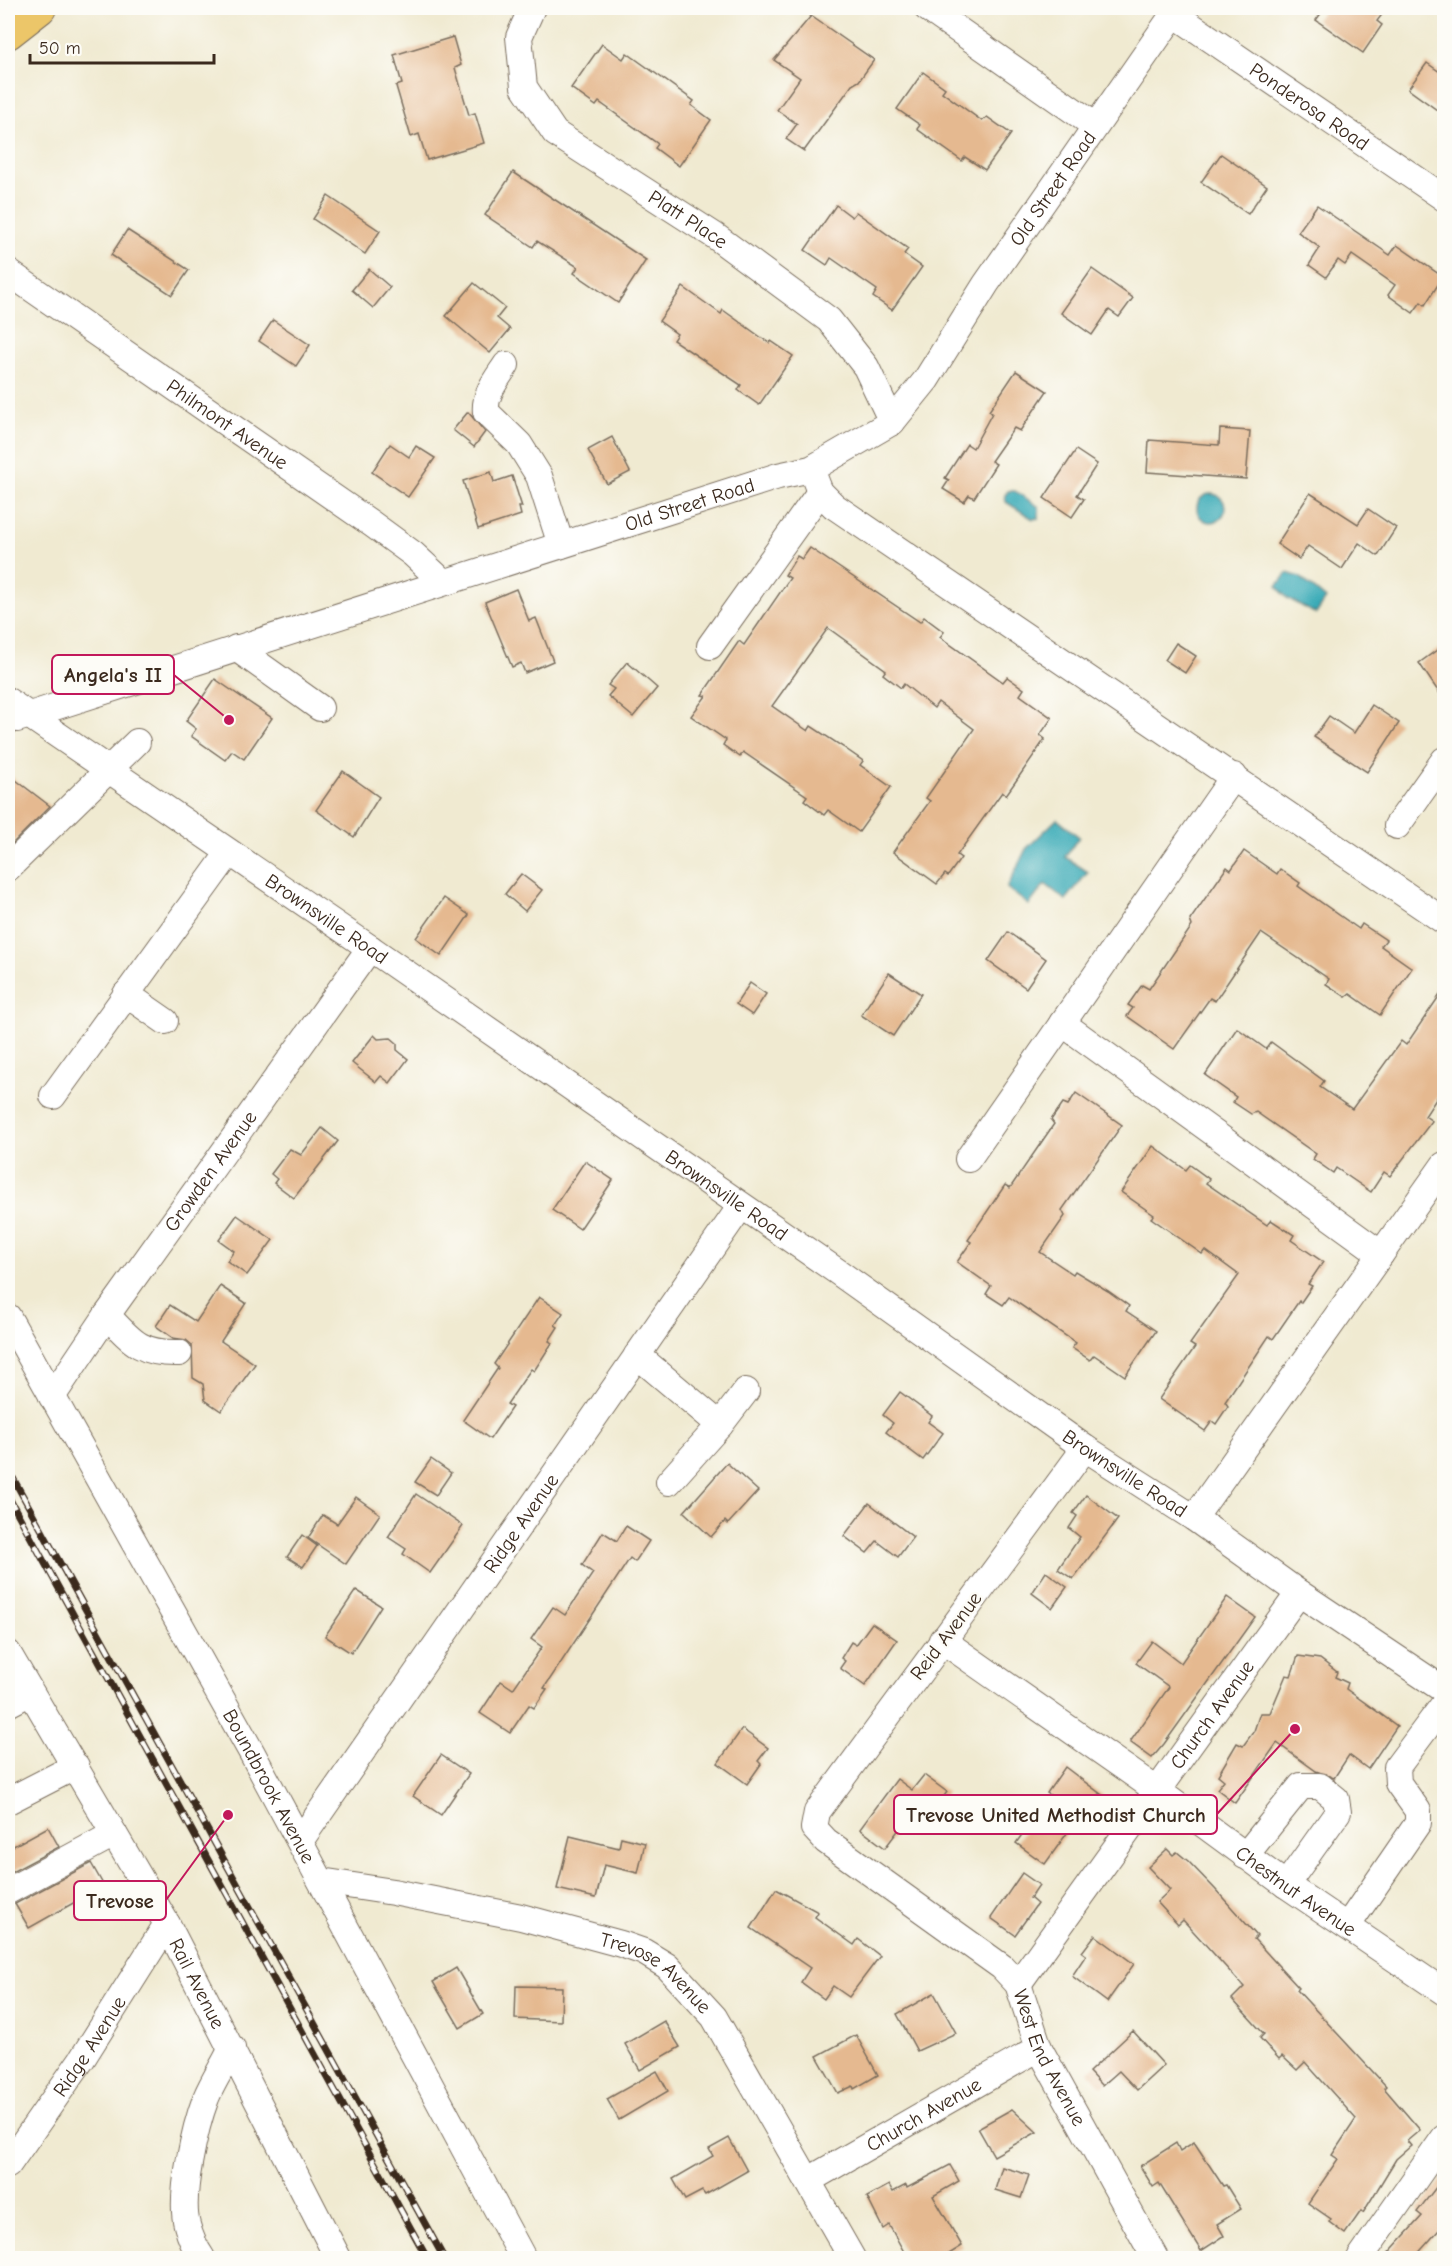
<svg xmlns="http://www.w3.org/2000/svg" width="1452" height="2266" font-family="'Comic Neue',sans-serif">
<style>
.water{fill:#3babb7;stroke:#3b6a6a;stroke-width:1.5}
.building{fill:#e5b990}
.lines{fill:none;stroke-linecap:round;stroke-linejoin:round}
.minor-casing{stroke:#7a6d5d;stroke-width:28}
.major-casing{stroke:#7a6d5d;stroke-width:34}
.minor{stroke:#fff;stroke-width:26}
.major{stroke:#ecc669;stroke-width:32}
.rail-casing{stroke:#3b2a1e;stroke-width:7}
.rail{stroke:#fdfcf7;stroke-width:4.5;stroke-dasharray:14;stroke-linecap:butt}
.labels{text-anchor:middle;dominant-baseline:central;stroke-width:5;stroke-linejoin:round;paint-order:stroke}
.street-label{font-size:20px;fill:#3b2a1e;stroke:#fdfcf7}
.leader{fill:none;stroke:#c2185b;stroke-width:2}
.callout-dot{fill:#c2185b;stroke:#fdfcf7;stroke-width:2}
.callout{fill:#fdfcf7;stroke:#c2185b;stroke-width:2}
.callout-label{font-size:21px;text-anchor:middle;font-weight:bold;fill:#3b2a1e}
</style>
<rect width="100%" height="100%" fill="#fdfcf7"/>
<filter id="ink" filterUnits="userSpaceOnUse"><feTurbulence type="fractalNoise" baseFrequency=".0167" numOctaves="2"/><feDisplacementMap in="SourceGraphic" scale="12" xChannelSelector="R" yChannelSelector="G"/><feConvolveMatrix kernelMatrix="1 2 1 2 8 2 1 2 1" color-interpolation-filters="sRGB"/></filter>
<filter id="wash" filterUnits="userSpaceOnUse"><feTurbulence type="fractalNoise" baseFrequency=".008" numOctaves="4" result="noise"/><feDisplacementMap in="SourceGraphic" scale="24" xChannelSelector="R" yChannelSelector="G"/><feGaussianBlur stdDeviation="1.35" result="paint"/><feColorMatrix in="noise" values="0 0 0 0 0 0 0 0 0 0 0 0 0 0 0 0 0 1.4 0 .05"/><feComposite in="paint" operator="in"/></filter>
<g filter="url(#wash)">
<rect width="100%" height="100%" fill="#f0ead1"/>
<g class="water">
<path d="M 1008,491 L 1015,491 L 1039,507 L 1039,518 L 1033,519 L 1006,502 L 1005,495 Z"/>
<circle cx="1211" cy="508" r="14"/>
<path d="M 1287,573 L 1300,577 L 1326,599 L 1316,614 L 1287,598 L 1277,586 Z"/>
<path d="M 1057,819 L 1079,837 L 1065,857 L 1088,872 L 1066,900 L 1045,884 L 1029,905 L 1007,888 L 1026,849 Z"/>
</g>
<g id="blocks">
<g class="building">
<path d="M 1325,8 L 1387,8 L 1377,21 L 1382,25 L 1363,53 L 1316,20 Z"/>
<path d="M 811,16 L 874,60 L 859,81 L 852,85 L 804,151 L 786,139 L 797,124 L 777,110 L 800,78 L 774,60 Z"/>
<path d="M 453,37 L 461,65 L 455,68 L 469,115 L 475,113 L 484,143 L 427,160 L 419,134 L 411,137 L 396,86 L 402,84 L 394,55 Z"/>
<path d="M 602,44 L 623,59 L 627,53 L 694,101 L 691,105 L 711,120 L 679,166 L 655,148 L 658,144 L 599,102 L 596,106 L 571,88 Z"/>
<path d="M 1427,63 L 1444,75 L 1444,115 L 1408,89 Z"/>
<path d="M 923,72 L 945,88 L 942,92 L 982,121 L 987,117 L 1011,134 L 985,170 L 965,157 L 962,161 L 917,129 L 920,125 L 897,109 Z"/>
<path d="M 1221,154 L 1267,186 L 1248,214 L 1201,182 Z"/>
<path d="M 513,172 L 646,260 L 618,303 L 574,273 L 578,267 L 537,241 L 533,247 L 485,215 Z"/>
<path d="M 328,196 L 380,231 L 365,254 L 313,219 Z"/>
<path d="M 836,205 L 852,217 L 856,212 L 908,249 L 904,254 L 922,267 L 892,310 L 873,297 L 877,290 L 831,258 L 827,265 L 805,250 Z"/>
<path d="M 1317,205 L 1390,255 L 1397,245 L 1443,277 L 1425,305 L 1421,302 L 1413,313 L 1388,295 L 1395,285 L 1352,255 L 1345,265 L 1338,260 L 1326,277 L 1309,265 L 1320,248 L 1298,232 Z"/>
<path d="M 127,230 L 189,270 L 172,295 L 111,255 Z"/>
<path d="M 369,269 L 390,287 L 373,308 L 352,290 Z"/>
<path d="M 1092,269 L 1133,298 L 1119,317 L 1109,310 L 1092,335 L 1061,313 Z"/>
<path d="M 474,283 L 505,308 L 497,318 L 510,329 L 490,353 L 446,316 Z"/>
<path d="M 683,287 L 721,314 L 723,310 L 769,343 L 771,341 L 793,356 L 759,405 L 738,390 L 741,385 L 673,340 L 677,334 L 659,321 Z"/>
<path d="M 273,320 L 310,345 L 296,366 L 259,341 Z"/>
<path d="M 1016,371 L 1047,391 L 1020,431 L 1014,428 L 991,461 L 996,464 L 974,498 L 969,495 L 964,502 L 943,489 L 949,480 L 945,478 L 967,444 L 973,448 L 992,413 L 989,411 Z"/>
<path d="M 468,412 L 485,432 L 474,447 L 453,430 Z"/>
<path d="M 1220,429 L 1250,431 L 1246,479 L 1147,472 L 1149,440 L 1219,445 Z"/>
<path d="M 612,437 L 630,472 L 607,484 L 588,450 Z"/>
<path d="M 390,444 L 409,457 L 416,446 L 435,458 L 408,497 L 372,472 Z"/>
<path d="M 1076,450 L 1097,464 L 1077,495 L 1084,499 L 1072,517 L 1044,498 Z"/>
<path d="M 491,472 L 494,482 L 512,476 L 522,507 L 519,507 L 521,515 L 478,529 L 463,481 Z"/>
<path d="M 1310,493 L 1358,524 L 1368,509 L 1396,528 L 1378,556 L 1359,543 L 1342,569 L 1308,546 L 1299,559 L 1277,544 Z"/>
<path d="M 810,548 L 920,622 L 924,617 L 944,632 L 940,637 L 1003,682 L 1007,677 L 1024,689 L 1020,695 L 1052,718 L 1040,735 L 1045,739 L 1018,778 L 1006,795 L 1002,792 L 957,855 L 961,858 L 948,876 L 945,874 L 937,884 L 893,852 L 930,801 L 926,798 L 974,729 L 938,702 L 934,708 L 904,684 L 901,688 L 883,674 L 886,670 L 828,628 L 772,706 L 808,731 L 811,726 L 843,747 L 863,761 L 860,765 L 891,787 L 859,832 L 828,810 L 824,815 L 804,800 L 807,796 L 743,752 L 740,757 L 723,745 L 726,740 L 691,716 L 706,696 L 702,695 L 739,641 L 744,645 L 790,578 L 785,575 L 797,556 L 802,559 Z"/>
<path d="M 516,589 L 529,621 L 536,618 L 553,661 L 525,673 L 521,663 L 512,667 L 485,602 Z"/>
<path d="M 1176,643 L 1196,656 L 1185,673 L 1165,660 Z"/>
<path d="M 1444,645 L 1444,700 L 1419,663 Z"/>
<path d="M 627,662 L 657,688 L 633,717 L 608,696 L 614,689 L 608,685 Z"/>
<path d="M 215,679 L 272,718 L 244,759 L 232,751 L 225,760 L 191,736 L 196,729 L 186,721 Z"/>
<path d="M 1372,705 L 1399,723 L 1367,772 L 1314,737 L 1329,716 L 1354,733 Z"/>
<path d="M 343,771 L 379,797 L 354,837 L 316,810 Z"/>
<path d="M 8,774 L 50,806 L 8,848 Z"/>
<path d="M 1244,851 L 1277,874 L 1280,869 L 1300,883 L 1298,886 L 1359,929 L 1362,924 L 1386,940 L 1381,946 L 1412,968 L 1380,1015 L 1350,994 L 1346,997 L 1326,984 L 1329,979 L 1261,933 L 1215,1001 L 1210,998 L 1174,1049 L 1127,1016 L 1133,1008 L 1128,1005 L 1142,985 L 1149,989 L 1192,926 L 1190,920 L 1227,867 L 1231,870 Z"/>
<path d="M 521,874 L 542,890 L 525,911 L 505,894 Z"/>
<path d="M 444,898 L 469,915 L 441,956 L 416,938 Z"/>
<path d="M 1008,932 L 1046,959 L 1026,988 L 988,961 Z"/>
<path d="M 889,973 L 921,994 L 893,1036 L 861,1015 Z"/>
<path d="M 750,983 L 766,994 L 752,1015 L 736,1004 Z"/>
<path d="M 1444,989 L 1444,1087 L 1425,1116 L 1432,1121 L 1390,1176 L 1384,1172 L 1371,1192 L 1336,1168 L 1333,1173 L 1313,1159 L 1316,1154 L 1256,1112 L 1251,1114 L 1233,1102 L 1236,1097 L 1205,1075 L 1237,1028 L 1266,1049 L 1271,1042 L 1324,1081 L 1320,1087 L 1352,1109 L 1401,1041 L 1406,1045 Z"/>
<path d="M 374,1035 L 378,1039 L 391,1038 L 397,1043 L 397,1050 L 408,1059 L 390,1083 L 381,1076 L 376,1082 L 352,1063 Z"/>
<path d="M 1076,1093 L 1122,1125 L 1062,1210 L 1065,1216 L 1040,1252 L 1073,1274 L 1075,1271 L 1108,1291 L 1129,1306 L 1126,1311 L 1156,1331 L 1125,1376 L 1094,1355 L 1090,1360 L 1072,1348 L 1076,1343 L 1009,1297 L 1003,1305 L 986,1294 L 991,1286 L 957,1262 L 971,1242 L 968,1240 L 1005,1185 L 1010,1188 L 1054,1124 L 1051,1120 L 1063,1103 L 1068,1105 Z"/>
<path d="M 322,1128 L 338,1141 L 294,1198 L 274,1183 L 277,1179 L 271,1174 L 290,1149 L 301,1155 Z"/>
<path d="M 1153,1146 L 1186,1170 L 1190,1165 L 1209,1179 L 1206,1183 L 1267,1225 L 1271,1220 L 1294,1235 L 1291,1240 L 1323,1262 L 1308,1284 L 1312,1286 L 1301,1302 L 1299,1301 L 1273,1339 L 1269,1336 L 1225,1402 L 1228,1406 L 1216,1424 L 1212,1421 L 1205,1431 L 1159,1399 L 1195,1347 L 1190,1344 L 1239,1275 L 1205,1250 L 1202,1254 L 1151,1218 L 1154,1215 L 1121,1192 Z"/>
<path d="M 585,1161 L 613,1180 L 580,1229 L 552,1210 Z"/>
<path d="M 237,1215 L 273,1240 L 247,1275 L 227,1261 L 234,1251 L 219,1240 Z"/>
<path d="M 220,1286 L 246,1303 L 221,1341 L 255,1364 L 221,1411 L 205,1400 L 203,1384 L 193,1378 L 192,1345 L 186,1340 L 173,1338 L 156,1326 L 170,1305 L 196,1322 Z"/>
<path d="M 539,1297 L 563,1313 L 555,1325 L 558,1327 L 549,1341 L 552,1343 L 534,1371 L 531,1369 L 507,1404 L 512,1407 L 490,1439 L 463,1420 L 498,1368 L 494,1364 Z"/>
<path d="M 900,1392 L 932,1416 L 928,1422 L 943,1433 L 923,1460 L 886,1432 L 893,1423 L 883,1415 Z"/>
<path d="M 431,1459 L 451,1473 L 436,1495 L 415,1482 Z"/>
<path d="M 727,1463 L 758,1491 L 728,1524 L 725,1521 L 711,1537 L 684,1512 Z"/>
<path d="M 416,1494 L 463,1526 L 430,1573 L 403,1554 L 406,1549 L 388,1537 Z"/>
<path d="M 1086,1495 L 1118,1519 L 1073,1579 L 1058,1569 L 1080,1537 L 1069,1528 L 1077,1516 L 1073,1513 Z"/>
<path d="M 356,1497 L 380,1514 L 346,1564 L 308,1538 L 323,1515 L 337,1524 Z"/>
<path d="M 869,1503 L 913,1537 L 898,1557 L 877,1541 L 867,1553 L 844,1536 Z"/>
<path d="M 626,1526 L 649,1541 L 635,1562 L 630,1558 L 544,1688 L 547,1689 L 534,1708 L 529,1705 L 510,1733 L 480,1713 L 501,1681 L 513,1689 L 542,1647 L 531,1639 L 553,1607 L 565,1615 L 593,1573 L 582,1565 L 603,1532 L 617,1541 Z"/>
<path d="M 302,1535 L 317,1546 L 303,1567 L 287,1557 Z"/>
<path d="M 1046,1572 L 1067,1587 L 1052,1608 L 1032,1593 Z"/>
<path d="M 356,1590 L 381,1606 L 351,1653 L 325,1636 Z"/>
<path d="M 1227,1597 L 1255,1617 L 1164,1744 L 1152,1758 L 1130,1742 L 1169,1687 L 1136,1663 L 1152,1641 L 1181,1663 Z"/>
<path d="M 872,1623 L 897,1640 L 865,1686 L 840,1668 L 845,1661 L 841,1658 L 851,1642 L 856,1645 Z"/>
<path d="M 1298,1656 L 1320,1659 L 1337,1672 L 1335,1677 L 1348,1683 L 1346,1689 L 1397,1726 L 1368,1769 L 1349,1755 L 1334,1778 L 1316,1771 L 1277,1743 L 1235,1803 L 1217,1789 L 1224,1780 L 1218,1775 L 1237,1743 L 1243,1746 L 1254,1731 L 1260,1713 L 1270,1713 L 1286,1675 L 1291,1676 Z"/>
<path d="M 742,1729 L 768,1748 L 758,1761 L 761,1764 L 747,1784 L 718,1763 Z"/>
<path d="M 441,1755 L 469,1774 L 441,1815 L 413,1796 Z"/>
<path d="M 1065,1767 L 1110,1801 L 1098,1817 L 1092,1812 L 1087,1819 L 1080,1815 L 1045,1864 L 1016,1843 L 1050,1795 L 1047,1793 Z"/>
<path d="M 924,1775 L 947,1792 L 929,1818 L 915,1808 L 885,1848 L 860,1829 L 897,1779 L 912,1790 Z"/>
<path d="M 48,1827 L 59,1847 L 8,1874 L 8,1849 Z"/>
<path d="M 570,1836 L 619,1848 L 621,1837 L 645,1843 L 638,1873 L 604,1865 L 596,1898 L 557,1889 Z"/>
<path d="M 1167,1849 L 1173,1855 L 1177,1852 L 1188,1861 L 1215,1889 L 1257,1936 L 1254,1939 L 1299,1988 L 1297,1990 L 1386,2086 L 1384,2088 L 1420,2130 L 1407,2141 L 1411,2146 L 1396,2159 L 1363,2213 L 1361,2211 L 1345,2234 L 1329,2222 L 1331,2219 L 1308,2203 L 1338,2159 L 1332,2155 L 1356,2119 L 1305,2062 L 1297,2070 L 1282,2056 L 1279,2059 L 1260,2038 L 1264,2034 L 1232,1999 L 1244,1987 L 1183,1920 L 1178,1925 L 1157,1902 L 1170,1890 L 1148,1867 Z"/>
<path d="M 91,1863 L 109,1895 L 81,1911 L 75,1902 L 29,1928 L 15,1904 Z"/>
<path d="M 1022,1873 L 1039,1885 L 1030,1898 L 1037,1904 L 1015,1935 L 991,1918 Z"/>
<path d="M 776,1889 L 818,1912 L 815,1917 L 854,1945 L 858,1939 L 880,1956 L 849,1997 L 833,1986 L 824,1999 L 801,1982 L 810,1968 L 751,1928 Z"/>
<path d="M 1095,1935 L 1134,1964 L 1107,2002 L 1072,1976 L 1086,1955 L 1082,1952 Z"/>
<path d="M 456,1968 L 483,2014 L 460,2028 L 433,1982 Z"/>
<path d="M 516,1986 L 562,1987 L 561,2021 L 515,2019 Z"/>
<path d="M 934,1993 L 956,2033 L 917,2051 L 897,2014 Z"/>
<path d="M 664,2021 L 680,2047 L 640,2070 L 625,2044 Z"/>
<path d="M 1133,2031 L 1164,2065 L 1137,2090 L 1119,2071 L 1102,2086 L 1089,2072 Z"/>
<path d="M 856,2035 L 878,2075 L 854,2089 L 853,2086 L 838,2093 L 817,2056 Z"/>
<path d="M 657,2071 L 668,2091 L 619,2120 L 607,2099 Z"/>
<path d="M 1012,2109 L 1037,2132 L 994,2156 L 978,2128 Z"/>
<path d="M 729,2138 L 747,2171 L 705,2195 L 702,2191 L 685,2200 L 673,2179 L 713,2156 L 709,2149 Z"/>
<path d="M 1194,2142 L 1223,2186 L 1226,2185 L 1241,2209 L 1217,2224 L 1224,2236 L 1201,2251 L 1159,2183 L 1153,2187 L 1140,2166 L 1176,2143 L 1180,2151 Z"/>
<path d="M 950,2165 L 959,2181 L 933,2196 L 962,2246 L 941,2259 L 908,2259 L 889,2225 L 883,2229 L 867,2197 L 889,2185 L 893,2192 L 906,2185 L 907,2188 Z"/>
<path d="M 1002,2167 L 1029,2175 L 1021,2198 L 995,2190 Z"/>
<path d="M 1444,2177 L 1444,2234 L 1439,2230 L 1413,2259 L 1383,2259 L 1422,2216 L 1417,2212 Z"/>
</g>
</g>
</g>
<g filter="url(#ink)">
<use href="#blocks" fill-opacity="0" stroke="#7a6d5d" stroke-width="1.5"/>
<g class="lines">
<g class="minor-casing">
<g id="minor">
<path id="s1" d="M 532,8 L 519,37 L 524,87 L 555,133 L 715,236 L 829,320 L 866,367 L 892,422"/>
<path d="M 927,8 L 1094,125"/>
<path id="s2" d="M 1174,14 L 1444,198"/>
<path id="s3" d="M 8,272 L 372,524 L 413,554 L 443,582"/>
<path d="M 506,365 C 497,379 484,394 486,412 L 519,444 L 539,476 L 561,545"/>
<path d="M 811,469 L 820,492 L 834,506 L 1444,921"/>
<path d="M 710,646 L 820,492"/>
<path d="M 236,648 L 320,708"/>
<path id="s4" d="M 8,701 L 370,948 L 838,1272 L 1085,1448 L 1194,1518 L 1299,1593 L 1444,1690"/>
<path id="s5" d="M 17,719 L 778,476 L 811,469 L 892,422 L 926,380 L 986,284 L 1178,8"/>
<path d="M 1397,826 L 1444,760"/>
<path d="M 8,868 L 137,742"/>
<path d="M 126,994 L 165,1021"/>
<path d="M 1062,1023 L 1381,1254"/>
<path d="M 53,1096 L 229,853"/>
<path d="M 968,1159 L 1234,776"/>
<path d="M 107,1315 C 132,1342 141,1354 179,1353"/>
<path id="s6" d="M 8,1317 L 252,1753 L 523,2258"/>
<path d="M 637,1355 L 720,1425 L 669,1482"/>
<path id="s7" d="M 52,1397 L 107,1315 L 370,948"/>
<path d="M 720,1425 L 746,1391"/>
<path id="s8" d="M 1085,1448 L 817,1812 L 814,1828 L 826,1841 L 1002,1967 L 1018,1984 L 1039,2048 L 1155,2258"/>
<path d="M 1194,1518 L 1444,1165"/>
<path id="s9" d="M 942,1640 L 1158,1791 L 1286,1885 L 1444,1992"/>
<path id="s10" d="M 8,1653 L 167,1924 L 338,2258"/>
<path d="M 8,1704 L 29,1693"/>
<path d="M 8,1801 L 76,1766"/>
<path id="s11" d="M 300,1841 L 741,1206"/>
<path d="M 1245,1856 L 1301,1786 L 1320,1786 L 1336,1799 L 1338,1812 L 1286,1885"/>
<path id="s12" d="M 321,1881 L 393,1892 L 521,1917 L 621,1944 L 644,1952 L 667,1966 L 714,2017 L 852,2258"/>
<path d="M 8,1891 L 114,1834"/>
<path d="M 1348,1925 L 1418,1823 L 1418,1811 L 1398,1783 L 1397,1767 L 1444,1704"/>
<path id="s13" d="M 1018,1984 L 1299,1593"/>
<path id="s14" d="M 8,2165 L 82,2059 L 167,1924"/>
<path id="s15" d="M 809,2180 L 1039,2048"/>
<path d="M 202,2258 C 195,2248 190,2237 187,2225 C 179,2196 195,2127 206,2098 C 213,2081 224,2065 232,2048"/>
<path d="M 1360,2258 L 1444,2138"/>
</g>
</g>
<g class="major-casing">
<path id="major" d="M 8,33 L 40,8"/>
</g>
<use href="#minor" class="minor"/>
<use href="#major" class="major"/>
<g class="rail-casing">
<g id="rail">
<path d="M 8,1469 L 444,2258"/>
<path d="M 8,1496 L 427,2258"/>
</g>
</g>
<use href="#rail" class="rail"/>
</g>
</g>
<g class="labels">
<g class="street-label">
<text stroke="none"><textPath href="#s2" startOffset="164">Ponderosa Road</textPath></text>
<text stroke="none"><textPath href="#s5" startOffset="1210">Old Street Road</textPath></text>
<text stroke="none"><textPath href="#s1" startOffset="296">Platt Place</textPath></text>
<text stroke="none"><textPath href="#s3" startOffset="267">Philmont Avenue</textPath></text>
<text stroke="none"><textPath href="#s5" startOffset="706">Old Street Road</textPath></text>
<text stroke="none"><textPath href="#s4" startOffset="386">Brownsville Road</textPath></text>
<text stroke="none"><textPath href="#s7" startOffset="276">Growden Avenue</textPath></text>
<text stroke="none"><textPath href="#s4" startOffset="872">Brownsville Road</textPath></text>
<text stroke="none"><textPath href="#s4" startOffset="1358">Brownsville Road</textPath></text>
<text stroke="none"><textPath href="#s11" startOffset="387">Ridge Avenue</textPath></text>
<text transform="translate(946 1636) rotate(-53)">Reid Avenue</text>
<text stroke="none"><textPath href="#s13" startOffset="332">Church Avenue</textPath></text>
<text stroke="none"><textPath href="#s6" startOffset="537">Boundbrook Avenue</textPath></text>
<text stroke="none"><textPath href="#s9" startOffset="434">Chestnut Avenue</textPath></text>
<text stroke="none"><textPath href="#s12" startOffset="352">Trevose Avenue</textPath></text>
<text stroke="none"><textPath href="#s10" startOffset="381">Rail Avenue</textPath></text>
<text stroke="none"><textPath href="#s14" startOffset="144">Ridge Avenue</textPath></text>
<text stroke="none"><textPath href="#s8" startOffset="806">West End Avenue</textPath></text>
<text stroke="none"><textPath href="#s15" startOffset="132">Church Avenue</textPath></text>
</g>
</g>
<path class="leader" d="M229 720L174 675M1295 1729L1217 1814M228 1815L166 1900"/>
<g class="callout-dot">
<circle cx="229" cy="720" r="6"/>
<circle cx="1295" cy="1729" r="6"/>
<circle cx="228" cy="1815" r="6"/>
</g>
<g class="callout">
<rect x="52" y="655" width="122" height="39" rx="6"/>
<rect x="894" y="1795" width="323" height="39" rx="6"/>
<rect x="74" y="1881" width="92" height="39" rx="6"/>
</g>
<g class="callout-label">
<text x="113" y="682">Angela's II</text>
<text x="1056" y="1822">Trevose United Methodist Church</text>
<text x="120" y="1908">Trevose</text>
</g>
<rect width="1452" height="2266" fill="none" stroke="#fdfcf7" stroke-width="30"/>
<path d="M30 54v9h184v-9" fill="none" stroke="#3b2a1e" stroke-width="3"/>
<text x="39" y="54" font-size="18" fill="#3b2a1e" stroke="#fdfcf7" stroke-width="4.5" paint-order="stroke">50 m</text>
</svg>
